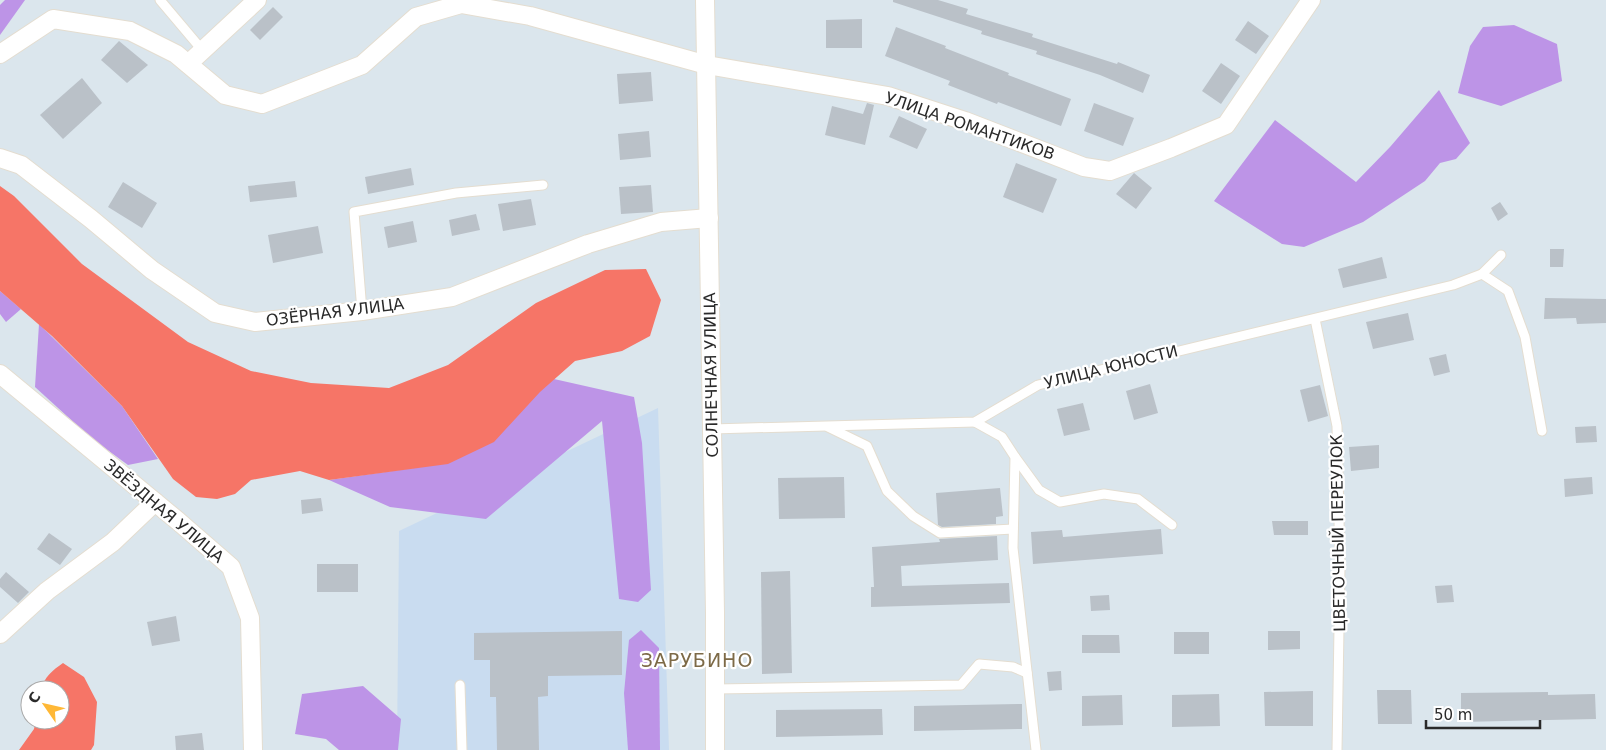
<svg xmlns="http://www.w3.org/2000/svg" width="1606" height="750" font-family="'DejaVu Sans',sans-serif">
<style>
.education{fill:#c9dcf0}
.green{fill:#bd94e7}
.water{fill:#f67567}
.building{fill:#bac1c8}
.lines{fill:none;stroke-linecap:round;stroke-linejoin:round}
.lane-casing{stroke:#e4ddd0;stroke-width:11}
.street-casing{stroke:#e4ddd0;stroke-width:20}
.lane{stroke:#fff;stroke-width:9}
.street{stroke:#fff;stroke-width:18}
.labels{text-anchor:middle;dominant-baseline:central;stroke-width:4.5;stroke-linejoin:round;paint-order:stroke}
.street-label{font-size:16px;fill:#2a2a2a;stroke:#fff}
.quarter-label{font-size:19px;letter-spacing:1px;fill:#7d6a47;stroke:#fff}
</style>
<rect width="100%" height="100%" fill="#dbe6ed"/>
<path class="education" d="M 658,408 L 669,750 L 397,750 L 399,531 Z"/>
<g class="green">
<path d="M 5,0 L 25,0 L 0,35 L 0,5 Z"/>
<path d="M 1514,25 L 1557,44 L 1562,81 L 1501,106 L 1458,93 L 1470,46 L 1483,27 Z"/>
<path d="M 1439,90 L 1470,143 L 1456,159 L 1440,163 L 1425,181 L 1363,222 L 1304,247 L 1282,244 L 1214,201 L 1275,120 L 1356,182 L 1390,147 Z"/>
<path d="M 0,291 L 21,309 L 6,322 L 0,314 Z"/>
<path d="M 39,324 L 122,406 L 158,459 L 128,465 L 91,438 L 35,387 Z"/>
<path d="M 554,379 L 634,397 L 642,443 L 651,590 L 638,602 L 619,599 L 602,421 L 486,519 L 390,507 L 329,480 L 448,463 Z"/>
<path d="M 641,630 L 659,648 L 660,750 L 628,750 L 624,693 L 629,640 Z"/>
<path d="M 363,686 L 401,719 L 398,750 L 339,750 L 326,739 L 295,734 L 302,694 Z"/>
</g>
<g class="water">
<path d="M 0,186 L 14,196 L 82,264 L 188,342 L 251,371 L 311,383 L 389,388 L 448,365 L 536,303 L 605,270 L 646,269 L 661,300 L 650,336 L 622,351 L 575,361 L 540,392 L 494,442 L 448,464 L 329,480 L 300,471 L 251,480 L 235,494 L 217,499 L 196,497 L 173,479 L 122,406 L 52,336 L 0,291 Z"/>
<path d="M 63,663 L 84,677 L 97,702 L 94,745 L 91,750 L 19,750 L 34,729 L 36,720 L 60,720 L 60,690 L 41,690 C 44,677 53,670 63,663 Z"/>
</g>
<g class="building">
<path d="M 893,0 L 938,0 L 968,9 L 966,14 L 1033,34 L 1032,37 L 1117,64 L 1118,62 L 1150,75 L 1143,93 L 1100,75 L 1036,54 L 1037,51 L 981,34 L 982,31 L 893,2 Z"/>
<path d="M 273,7 L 283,17 L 260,40 L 250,30 Z"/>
<path d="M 862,19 L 862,48 L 826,48 L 826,20 Z"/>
<path d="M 1248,21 L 1269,36 L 1256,54 L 1235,40 Z"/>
<path d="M 896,27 L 946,46 L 945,48 L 1009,73 L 1008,75 L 1071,99 L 1061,126 L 998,102 L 997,104 L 948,85 L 950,81 L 885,56 Z"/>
<path d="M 119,41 L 148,65 L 127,83 L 101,60 Z"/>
<path d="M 1221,63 L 1240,76 L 1221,104 L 1202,91 Z"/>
<path d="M 651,72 L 653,101 L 619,104 L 617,74 Z"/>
<path d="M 82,78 L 102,103 L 63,139 L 40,115 Z"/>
<path d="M 867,103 L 874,105 L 865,145 L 825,135 L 832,106 L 863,114 Z"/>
<path d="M 1094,103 L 1134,118 L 1123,146 L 1084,131 Z"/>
<path d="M 899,116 L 927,129 L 917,149 L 889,137 Z"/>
<path d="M 649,131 L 651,157 L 620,160 L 618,134 Z"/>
<path d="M 1016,163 L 1057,179 L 1043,213 L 1003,197 Z"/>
<path d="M 411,168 L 414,185 L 368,194 L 365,177 Z"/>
<path d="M 1134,173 L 1152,188 L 1136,209 L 1116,194 Z"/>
<path d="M 295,181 L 297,197 L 250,202 L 248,186 Z"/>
<path d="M 123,182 L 157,203 L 142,228 L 108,207 Z"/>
<path d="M 651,185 L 653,212 L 621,214 L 619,187 Z"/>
<path d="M 531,199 L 536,225 L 503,231 L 498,204 Z"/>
<path d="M 1500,202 L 1508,214 L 1498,221 L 1491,208 Z"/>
<path d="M 476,214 L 480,230 L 452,236 L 449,220 Z"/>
<path d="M 413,221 L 417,242 L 388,248 L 384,227 Z"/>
<path d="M 318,226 L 323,253 L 273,263 L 268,235 Z"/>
<path d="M 1550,249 L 1564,249 L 1563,267 L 1550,267 Z"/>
<path d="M 1382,257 L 1387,278 L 1343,288 L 1338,269 Z"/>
<path d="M 1545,298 L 1606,299 L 1606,323 L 1577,324 L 1576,318 L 1544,319 Z"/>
<path d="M 1408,313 L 1414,340 L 1373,349 L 1366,322 Z"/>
<path d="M 1446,354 L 1450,372 L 1434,376 L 1429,358 Z"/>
<path d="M 1150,384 L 1158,413 L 1134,420 L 1126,391 Z"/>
<path d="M 1320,385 L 1328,416 L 1308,422 L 1300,390 Z"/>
<path d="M 1083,403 L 1090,430 L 1064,436 L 1057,409 Z"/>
<path d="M 1596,426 L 1597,442 L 1576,443 L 1575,427 Z"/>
<path d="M 1379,445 L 1379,468 L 1351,471 L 1349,447 Z"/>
<path d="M 844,477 L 845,518 L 779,519 L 778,478 Z"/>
<path d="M 1592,477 L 1593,494 L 1565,497 L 1564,479 Z"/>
<path d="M 1000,488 L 1003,516 L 996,517 L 996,524 L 942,527 L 938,525 L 936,493 Z"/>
<path d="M 321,498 L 323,511 L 302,514 L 301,500 Z"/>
<path d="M 1272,521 L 1308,521 L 1308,535 L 1274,535 Z"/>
<path d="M 1161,529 L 1163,554 L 1033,564 L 1031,532 L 1062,530 L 1063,537 Z"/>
<path d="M 49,533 L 72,549 L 60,565 L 37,549 Z"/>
<path d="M 997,536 L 998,560 L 901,566 L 902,586 L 1009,583 L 1010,603 L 871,607 L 871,587 L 874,587 L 872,547 L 940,542 L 939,539 Z"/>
<rect x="317" y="564" width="41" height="28"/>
<path d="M 790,571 L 792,673 L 762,674 L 761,572 Z"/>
<path d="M 6,572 L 29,592 L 18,603 L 0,587 L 0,579 Z"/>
<path d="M 1452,585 L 1454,602 L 1437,603 L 1435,586 Z"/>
<path d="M 1109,595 L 1110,610 L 1091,611 L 1090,596 Z"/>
<path d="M 176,616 L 180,641 L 152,646 L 147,622 Z"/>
<path d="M 622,631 L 622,675 L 548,676 L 548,696 L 538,697 L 539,750 L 497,750 L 496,697 L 490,697 L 490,660 L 474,660 L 474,633 Z"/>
<path d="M 1268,631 L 1300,631 L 1300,649 L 1268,650 Z"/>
<rect x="1174" y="632" width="35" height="22"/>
<path d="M 1082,635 L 1119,635 L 1120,653 L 1082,653 Z"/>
<path d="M 1061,671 L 1062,690 L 1049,691 L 1047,672 Z"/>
<path d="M 1377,690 L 1411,690 L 1412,724 L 1378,724 Z"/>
<path d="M 1313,691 L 1313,726 L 1265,726 L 1264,692 Z"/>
<path d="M 1548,692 L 1548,695 L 1595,694 L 1596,719 L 1461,722 L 1461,693 Z"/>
<path d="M 1219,694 L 1220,726 L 1172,727 L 1172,695 Z"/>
<path d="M 1122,695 L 1123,725 L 1082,726 L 1082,696 Z"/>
<path d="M 1022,704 L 1022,729 L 914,731 L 914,706 Z"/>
<path d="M 882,709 L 883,735 L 776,737 L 776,710 Z"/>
<path d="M 202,733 L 204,750 L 176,750 L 175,736 Z"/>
</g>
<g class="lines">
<g class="lane-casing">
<g id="lane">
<path d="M 160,0 L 203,51"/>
<path d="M 1482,274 L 1508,291 L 1525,337 L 1542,431"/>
<path d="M 362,311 L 354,212 L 456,193 L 543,185"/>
<path d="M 1315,319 L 1337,426 L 1340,567 L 1337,750"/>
<path d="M 975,422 L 1002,437 L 1015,457 L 1013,548 L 1036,750"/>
<path d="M 828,427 L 867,446 L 887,491 L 913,516 L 940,533 L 1013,529"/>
<path d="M 712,429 L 975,422 L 1038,385 L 1453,285 L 1482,274 L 1501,255"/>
<path d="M 1015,457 L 1039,490 L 1060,502 L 1104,494 L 1138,499 L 1172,525"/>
<path d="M 460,685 L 462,750"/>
<path d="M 715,689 L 961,685 L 979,664 L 1013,667 L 1027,673"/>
</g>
</g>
<g class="street-casing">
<g id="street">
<path d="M 705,0 L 715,613 L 715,750"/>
<path d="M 0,54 L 53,19 L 130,31 L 176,54 L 225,95 L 262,104 L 362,65 L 416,17 L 461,4 L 530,16 L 707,65 L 888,96 L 965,121 L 1084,167 L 1110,171 L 1171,148 L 1226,125 L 1311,0"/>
<path d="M 188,64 L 257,0"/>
<path d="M 0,158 L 21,165 L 91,219 L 152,270 L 215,313 L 255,322 L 362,311 L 452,297 L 588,244 L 661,222 L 709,218"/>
<path d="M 0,374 L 178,521 L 231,567 L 250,618 L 253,750"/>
<path d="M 0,634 L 47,591 L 113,542 L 155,502"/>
</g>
</g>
<use href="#lane" class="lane"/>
<use href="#street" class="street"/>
</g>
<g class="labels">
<g class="street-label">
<text transform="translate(970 126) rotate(19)">УЛИЦА РОМАНТИКОВ</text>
<text transform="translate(335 312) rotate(-7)">ОЗЁРНАЯ УЛИЦА</text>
<text transform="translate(1111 367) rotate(-14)">УЛИЦА ЮНОСТИ</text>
<text transform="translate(711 375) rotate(-91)">СОЛНЕЧНАЯ УЛИЦА</text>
<text transform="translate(164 511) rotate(40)">ЗВЁЗДНАЯ УЛИЦА</text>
<text transform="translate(1338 533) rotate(-91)">ЦВЕТОЧНЫЙ ПЕРЕУЛОК</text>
</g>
<g class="quarter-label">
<text x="697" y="660">ЗАРУБИНО</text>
</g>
</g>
<g transform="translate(45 705) rotate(304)"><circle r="24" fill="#ffffff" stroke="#aaaaaa"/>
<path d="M0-4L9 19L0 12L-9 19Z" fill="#ffb836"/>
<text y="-8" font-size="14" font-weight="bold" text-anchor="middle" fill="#2a2a2a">С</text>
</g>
<path d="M1426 720v8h114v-8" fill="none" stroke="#2a2a2a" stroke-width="2.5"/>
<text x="1434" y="720" font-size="15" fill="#2a2a2a" stroke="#ffffff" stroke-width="4" paint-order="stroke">50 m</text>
</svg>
